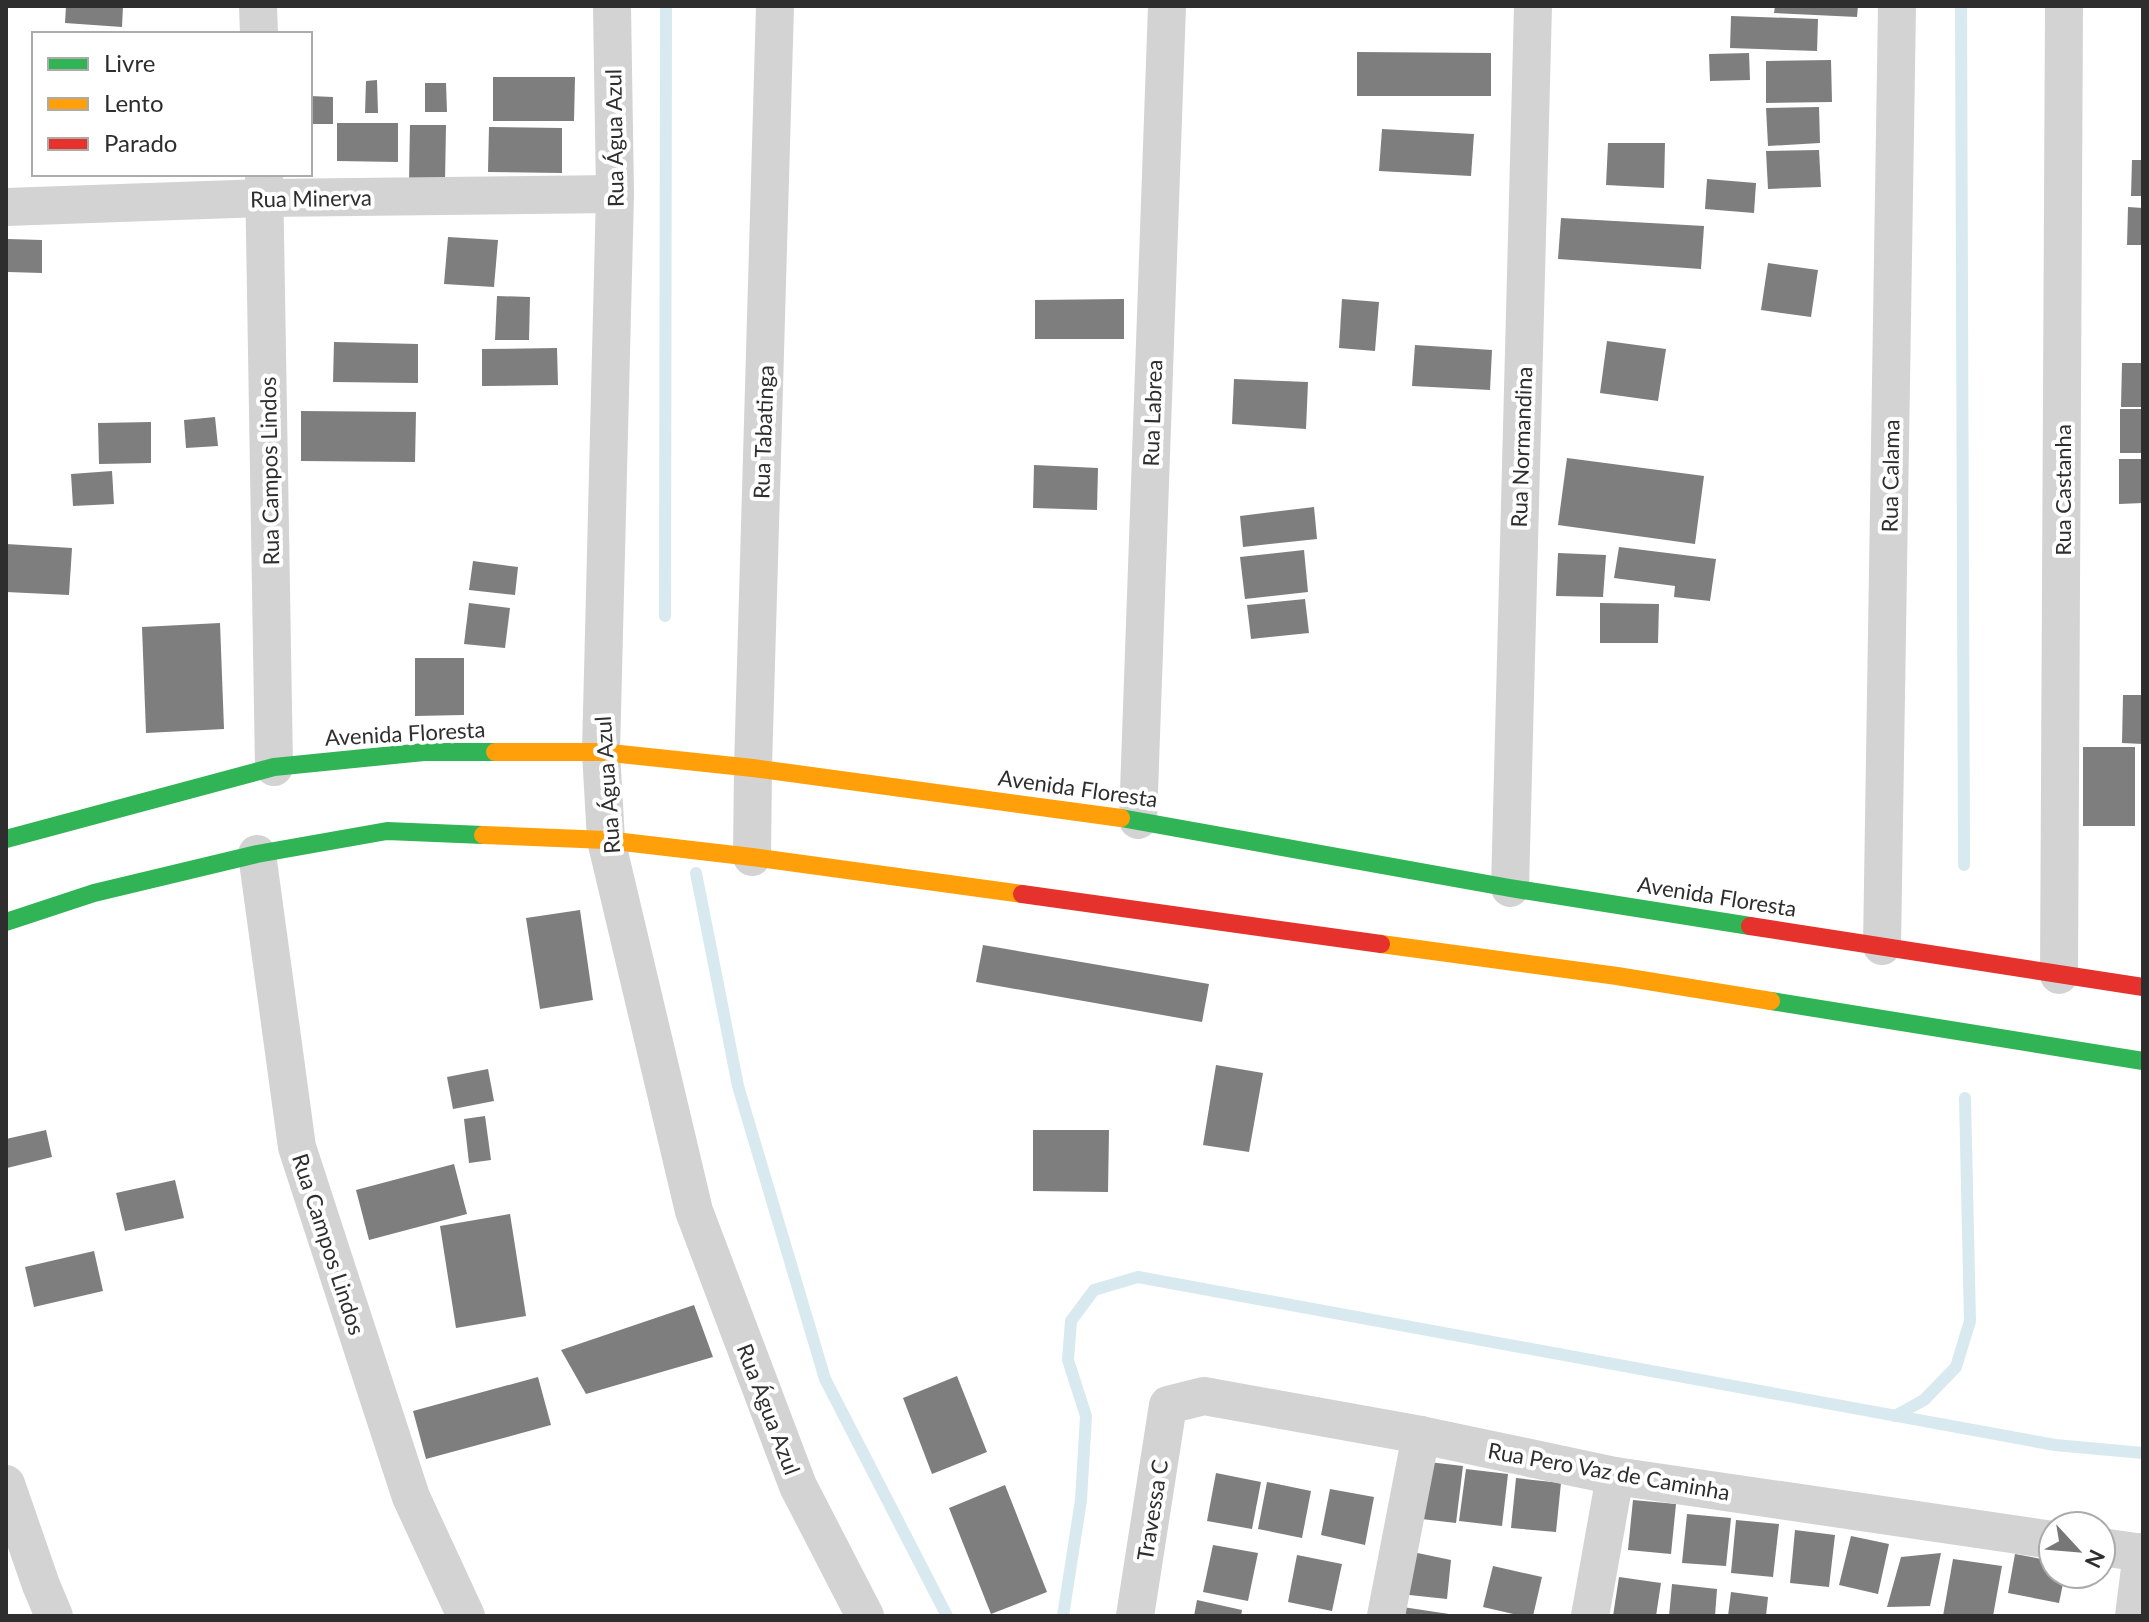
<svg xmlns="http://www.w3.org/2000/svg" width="2149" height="1622" font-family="Lato,sans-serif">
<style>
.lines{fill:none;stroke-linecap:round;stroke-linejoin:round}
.stream{stroke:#d9e9f0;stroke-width:12}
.building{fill:#7e7e7e}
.street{stroke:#d3d3d3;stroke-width:38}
.fast{stroke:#30b455;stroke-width:18}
.slow{stroke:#ff9f0a;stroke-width:18}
.jam{stroke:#e5322d;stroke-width:18}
.labels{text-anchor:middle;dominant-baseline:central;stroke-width:8;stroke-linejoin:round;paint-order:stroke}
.street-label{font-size:22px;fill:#2e2e2e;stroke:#fff}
</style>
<rect width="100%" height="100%" fill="#fff"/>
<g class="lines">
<g class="stream">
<path d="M 1961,6 L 1964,865"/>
<path d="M 665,616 L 666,6"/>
<path d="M 696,873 L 738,1086 L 825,1379 L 947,1616"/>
<path d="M 1895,1416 L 1924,1400 L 1956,1367 L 1970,1321 L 1965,1098"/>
<path d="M 1063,1616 L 1081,1500 L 1086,1416 L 1068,1360 L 1071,1321 L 1094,1290 L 1138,1277 L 2055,1445 L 2143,1453"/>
</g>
</g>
<g class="building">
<path d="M 66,6 L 123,6 L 122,27 L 65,23 Z"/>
<path d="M 1775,6 L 1858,6 L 1857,17 L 1774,13 Z"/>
<path d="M 1731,16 L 1818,19 L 1817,51 L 1730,48 Z"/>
<path d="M 1357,52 L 1491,53 L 1491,96 L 1357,96 Z"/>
<path d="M 1749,53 L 1750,80 L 1710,81 L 1709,54 Z"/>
<path d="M 1831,60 L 1832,102 L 1766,103 L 1766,61 Z"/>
<path d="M 493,77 L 575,77 L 574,121 L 493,121 Z"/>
<path d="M 377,80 L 378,113 L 365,113 L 366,81 Z"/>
<path d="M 425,83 L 446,83 L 447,112 L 425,112 Z"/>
<path d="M 310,96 L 333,97 L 333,124 L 310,124 Z"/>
<path d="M 1819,107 L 1820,143 L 1768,146 L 1766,108 Z"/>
<path d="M 337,123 L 398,123 L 398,162 L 337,161 Z"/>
<path d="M 410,125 L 446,125 L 445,182 L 409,182 Z"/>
<path d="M 489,127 L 562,128 L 562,173 L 488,172 Z"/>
<path d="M 1382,129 L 1474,134 L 1471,176 L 1379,171 Z"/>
<path d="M 1608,143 L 1665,143 L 1664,188 L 1606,185 Z"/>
<path d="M 1819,150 L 1821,187 L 1768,189 L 1766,151 Z"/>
<path d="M 2132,160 L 2143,160 L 2143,196 L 2131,196 Z"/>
<path d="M 1707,179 L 1756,183 L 1754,213 L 1705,209 Z"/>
<path d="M 2128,207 L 2143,208 L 2143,245 L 2127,245 Z"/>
<path d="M 1561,218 L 1704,226 L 1701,269 L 1558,259 Z"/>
<path d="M 448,237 L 498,240 L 494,287 L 444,284 Z"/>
<path d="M 8,239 L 42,240 L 42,273 L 8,272 Z"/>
<path d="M 1768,263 L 1818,270 L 1811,317 L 1761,310 Z"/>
<path d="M 497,296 L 530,297 L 529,340 L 495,340 Z"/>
<path d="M 1124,299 L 1124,339 L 1035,339 L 1035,300 Z"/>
<path d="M 1342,299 L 1379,302 L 1375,351 L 1339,348 Z"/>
<path d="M 1607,341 L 1666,349 L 1658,401 L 1600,393 Z"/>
<path d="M 334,342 L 418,344 L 418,383 L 333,382 Z"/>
<path d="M 1415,345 L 1492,350 L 1490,390 L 1412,386 Z"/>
<path d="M 557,348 L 558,385 L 482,386 L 482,349 Z"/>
<path d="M 2122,363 L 2143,363 L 2143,407 L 2121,407 Z"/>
<path d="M 1234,379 L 1308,382 L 1306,429 L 1232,424 Z"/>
<rect x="2120" y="409" width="23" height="44"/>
<path d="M 301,411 L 416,412 L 415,462 L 301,461 Z"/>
<path d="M 215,417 L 218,446 L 186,448 L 184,420 Z"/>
<path d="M 151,422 L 151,463 L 99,464 L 98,423 Z"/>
<path d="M 1567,458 L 1704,476 L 1695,544 L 1558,525 Z"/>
<path d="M 2119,459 L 2143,459 L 2143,503 L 2119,504 Z"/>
<path d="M 1034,465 L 1098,468 L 1097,510 L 1033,508 Z"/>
<path d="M 112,471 L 114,504 L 73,506 L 71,474 Z"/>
<path d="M 1314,507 L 1317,539 L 1243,547 L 1240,516 Z"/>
<path d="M 6,544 L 72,548 L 69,595 L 6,592 Z"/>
<path d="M 1619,547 L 1716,559 L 1710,601 L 1674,597 L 1675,586 L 1614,578 Z"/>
<path d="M 1304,550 L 1308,592 L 1245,599 L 1240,557 Z"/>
<path d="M 1558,553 L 1606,555 L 1603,597 L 1556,596 Z"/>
<path d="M 473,561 L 518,567 L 515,595 L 469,590 Z"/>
<path d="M 1305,599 L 1309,633 L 1251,639 L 1247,605 Z"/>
<path d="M 469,603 L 510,608 L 505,648 L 464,644 Z"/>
<path d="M 1600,603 L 1659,604 L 1658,643 L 1600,643 Z"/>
<path d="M 220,623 L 224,729 L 146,733 L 142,627 Z"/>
<path d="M 415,658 L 464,658 L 464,715 L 415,716 Z"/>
<path d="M 2123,695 L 2143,695 L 2143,744 L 2122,743 Z"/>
<rect x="2083" y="747" width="52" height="79"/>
<path d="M 580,910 L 593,1000 L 540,1009 L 526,918 Z"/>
<path d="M 983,945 L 1209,984 L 1202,1022 L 976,982 Z"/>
<path d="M 1216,1065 L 1263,1073 L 1249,1152 L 1203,1145 Z"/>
<path d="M 488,1069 L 494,1101 L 453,1109 L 447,1077 Z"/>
<path d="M 485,1116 L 491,1160 L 469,1163 L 464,1119 Z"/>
<path d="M 46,1130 L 52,1157 L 7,1168 L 6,1139 Z"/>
<path d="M 1033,1130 L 1109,1130 L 1108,1192 L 1033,1191 Z"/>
<path d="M 454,1164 L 467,1214 L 369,1240 L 356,1190 Z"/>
<path d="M 175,1180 L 184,1218 L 125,1231 L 116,1193 Z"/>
<path d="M 510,1214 L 526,1316 L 456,1328 L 440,1226 Z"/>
<path d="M 94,1251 L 103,1291 L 34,1307 L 25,1267 Z"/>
<path d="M 694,1305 L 713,1357 L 586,1394 L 561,1350 Z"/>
<path d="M 957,1376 L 987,1452 L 932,1474 L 903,1398 Z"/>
<path d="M 538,1377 L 551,1425 L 426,1459 L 413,1411 Z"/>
<path d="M 1420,1461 L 1463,1466 L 1456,1523 L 1413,1518 Z"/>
<path d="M 1466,1469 L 1508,1474 L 1502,1526 L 1459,1521 Z"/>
<path d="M 1216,1473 L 1261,1482 L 1252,1529 L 1207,1521 Z"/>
<path d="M 1516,1478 L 1561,1483 L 1556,1532 L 1511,1528 Z"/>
<path d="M 1267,1482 L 1311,1491 L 1302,1538 L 1258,1529 Z"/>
<path d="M 1005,1485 L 1047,1592 L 991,1614 L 949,1508 Z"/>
<path d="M 1330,1489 L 1374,1497 L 1365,1545 L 1321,1535 Z"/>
<path d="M 1633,1500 L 1676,1504 L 1671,1554 L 1628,1550 Z"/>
<path d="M 1687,1514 L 1731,1518 L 1726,1566 L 1682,1563 Z"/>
<path d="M 1736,1520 L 1779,1524 L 1773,1577 L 1731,1573 Z"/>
<path d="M 1795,1530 L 1835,1535 L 1829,1587 L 1790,1583 Z"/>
<path d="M 1851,1536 L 1889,1544 L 1878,1594 L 1839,1585 Z"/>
<path d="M 1213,1545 L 1258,1553 L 1248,1601 L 1203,1592 Z"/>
<path d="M 1408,1551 L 1451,1560 L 1447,1599 L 1400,1594 Z"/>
<path d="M 1941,1553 L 1930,1606 L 1887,1607 L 1901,1557 Z"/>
<path d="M 2015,1554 L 2053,1561 L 2053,1574 L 2065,1574 L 2059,1603 L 2008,1593 Z"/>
<path d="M 1297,1555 L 1342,1564 L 1332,1611 L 1288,1602 Z"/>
<path d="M 1953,1559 L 2002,1566 L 1993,1616 L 1943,1616 Z"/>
<path d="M 1493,1566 L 1542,1577 L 1533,1616 L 1522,1616 L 1483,1607 Z"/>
<path d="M 1619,1577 L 1661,1583 L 1656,1616 L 1613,1616 Z"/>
<path d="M 1672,1584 L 1717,1589 L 1715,1616 L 1669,1616 Z"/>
<path d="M 1731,1592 L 1768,1597 L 1766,1616 L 1728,1616 Z"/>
<path d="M 1197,1600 L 1242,1610 L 1241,1616 L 1194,1616 Z"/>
<path d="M 1396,1606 L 1449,1614 L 1449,1616 L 1395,1616 Z"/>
</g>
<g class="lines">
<g class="street">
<path d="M 258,6 L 259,34"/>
<path d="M 612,6 L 615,194 L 601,752 L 606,840 L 694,1211 L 798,1486 L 865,1616"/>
<path d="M 264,174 L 274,767"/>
<path d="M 6,207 L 265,198 L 615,194"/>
<path d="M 1138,820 L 1167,6"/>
<path d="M 257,854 L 297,1147 L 411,1497 L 466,1616"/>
<path d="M 752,857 L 753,768 L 775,6"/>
<path d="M 1510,888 L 1533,6"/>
<path d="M 1882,946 L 1897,6"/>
<path d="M 2059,975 L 2064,6"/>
<path d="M 6,1484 L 41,1585 L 54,1616"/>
<path d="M 2101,1547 L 2143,1553"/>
<path d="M 1135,1616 L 1168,1405 L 1204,1396 L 1421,1435 L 1615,1476 L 2053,1540"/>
<path d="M 1386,1616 L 1421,1435"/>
<path d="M 1590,1616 L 1615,1476"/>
<path d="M 2134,1616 L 2142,1552"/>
</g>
<g class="fast">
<path d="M 1121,818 L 1510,888 L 1750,926"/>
<path d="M 6,839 L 274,767 L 424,752 L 495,752"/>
<path d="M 6,922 L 94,893 L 257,854 L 387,831 L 483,835"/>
<path d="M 1771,1001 L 2143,1061"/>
</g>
<g class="slow">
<path d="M 495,752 L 601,752 L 753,768 L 1121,818"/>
<path d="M 483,835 L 606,840 L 752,857 L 1022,894"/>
<path d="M 1381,944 L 1617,976 L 1771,1001"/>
</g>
<g class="jam">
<path d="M 1022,894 L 1381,944"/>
<path d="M 1750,926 L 2143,987"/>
</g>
</g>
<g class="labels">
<g class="street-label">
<text transform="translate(614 138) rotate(-91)">Rua Água Azul</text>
<text transform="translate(311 198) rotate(-1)">Rua Minerva</text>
<text transform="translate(1152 413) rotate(-88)">Rua Labrea</text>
<text transform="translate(763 432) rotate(-88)">Rua Tabatinga</text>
<text transform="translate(1521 447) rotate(-88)">Rua Normandina</text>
<text transform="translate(269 471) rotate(-91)">Rua Campos Lindos</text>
<text transform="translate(1890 476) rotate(-89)">Rua Calama</text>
<text transform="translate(2062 490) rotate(-90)">Rua Castanha</text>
<text transform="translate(405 733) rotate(-3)">Avenida Floresta</text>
<text transform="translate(607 785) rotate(-94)">Rua Água Azul</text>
<text transform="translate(1078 788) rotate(8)">Avenida Floresta</text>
<text transform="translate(1717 896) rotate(9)">Avenida Floresta</text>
<text transform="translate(329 1244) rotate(72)">Rua Campos Lindos</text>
<text transform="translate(769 1409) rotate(69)">Rua Água Azul</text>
<text transform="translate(1609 1471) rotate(10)">Rua Pero Vaz de Caminha</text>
<text transform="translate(1152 1510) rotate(-81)">Travessa C</text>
</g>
</g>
<rect width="2149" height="1622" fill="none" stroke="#2e2e2e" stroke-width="16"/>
<rect x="32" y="32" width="280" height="144" fill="#ffffff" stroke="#ababab" stroke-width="2"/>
<rect x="48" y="58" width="40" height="12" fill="#30b455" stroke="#ababab" stroke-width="2"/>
<text x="104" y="72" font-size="24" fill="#2e2e2e">Livre</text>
<rect x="48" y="98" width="40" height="12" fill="#ff9f0a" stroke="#ababab" stroke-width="2"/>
<text x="104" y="112" font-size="24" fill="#2e2e2e">Lento</text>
<rect x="48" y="138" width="40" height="12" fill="#e5322d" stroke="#ababab" stroke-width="2"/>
<text x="104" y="152" font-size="24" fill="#2e2e2e">Parado</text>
<g transform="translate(2077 1550) rotate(116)"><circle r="38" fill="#ffffff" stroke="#ababab" stroke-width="2"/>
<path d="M0-6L14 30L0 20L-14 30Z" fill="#777777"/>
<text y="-12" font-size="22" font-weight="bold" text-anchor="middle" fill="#2e2e2e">N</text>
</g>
</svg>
